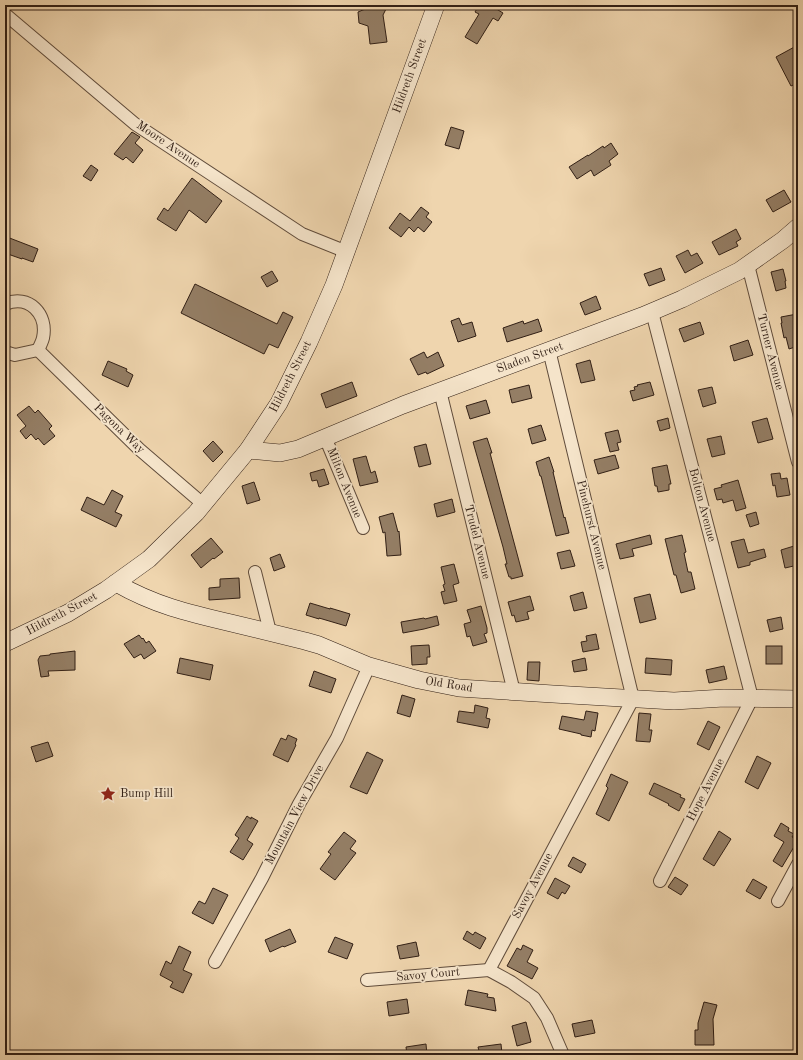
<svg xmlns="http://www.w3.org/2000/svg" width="803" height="1060" font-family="'Old Standard TT',serif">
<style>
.building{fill:#947e65;stroke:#311f15}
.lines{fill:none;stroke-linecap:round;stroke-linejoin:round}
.street-casing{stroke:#604c3b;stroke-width:14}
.secondary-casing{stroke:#311f15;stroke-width:18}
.street{stroke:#f5e4ca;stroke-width:12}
.secondary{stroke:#f5e4ca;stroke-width:17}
.labels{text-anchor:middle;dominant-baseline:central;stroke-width:3.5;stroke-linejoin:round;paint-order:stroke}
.street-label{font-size:12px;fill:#311f15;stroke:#f5e4ca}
.poi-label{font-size:12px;fill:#311f15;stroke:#f5e4ca;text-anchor:start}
</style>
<rect width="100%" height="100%" fill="#efd5ae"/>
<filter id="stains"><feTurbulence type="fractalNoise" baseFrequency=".005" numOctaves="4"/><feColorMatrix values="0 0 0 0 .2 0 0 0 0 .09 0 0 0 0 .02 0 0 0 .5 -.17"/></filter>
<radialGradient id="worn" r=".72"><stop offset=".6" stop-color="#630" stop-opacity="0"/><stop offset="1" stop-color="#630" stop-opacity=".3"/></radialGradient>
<g class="building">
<path d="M 371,5 L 388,5 L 383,15 L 387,42 L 370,44 L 368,26 L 359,23 L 358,12 L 370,7 Z"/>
<path d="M 479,5 L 490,5 L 503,13 L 498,21 L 493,18 L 477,44 L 465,37 L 479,14 L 475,12 Z"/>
<path d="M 798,45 L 798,83 L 791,86 L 776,57 Z"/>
<path d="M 451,127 L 464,131 L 459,149 L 445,145 Z"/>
<path d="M 132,132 L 140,137 L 135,143 L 143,150 L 133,163 L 126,157 L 123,160 L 114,154 Z"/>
<path d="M 611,143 L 618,154 L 609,161 L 611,165 L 594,176 L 591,170 L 577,179 L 569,167 L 588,155 L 588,156 L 603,146 L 604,148 Z"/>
<path d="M 91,165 L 98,170 L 91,181 L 83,176 Z"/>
<path d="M 192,178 L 222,201 L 206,223 L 189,210 L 176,231 L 157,219 L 164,208 L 168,211 Z"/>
<path d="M 784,190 L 791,202 L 773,212 L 766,200 Z"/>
<path d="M 421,207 L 429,213 L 426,217 L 432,222 L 424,232 L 418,227 L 414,232 L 409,227 L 401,237 L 389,228 L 400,213 L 410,221 Z"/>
<path d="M 736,229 L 741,239 L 736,242 L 738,246 L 719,255 L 712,242 Z"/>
<path d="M 7,237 L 38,249 L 33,262 L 22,258 L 22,259 L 5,253 L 5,244 Z"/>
<path d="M 688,250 L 691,256 L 697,253 L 703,263 L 685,273 L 676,256 Z"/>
<path d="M 661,268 L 665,280 L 649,286 L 644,274 Z"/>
<path d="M 783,269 L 786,281 L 785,281 L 786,288 L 776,291 L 771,272 Z"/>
<path d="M 272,271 L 278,281 L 267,287 L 261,277 Z"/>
<path d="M 195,284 L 277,324 L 283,312 L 293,317 L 278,348 L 269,344 L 264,354 L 181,313 Z"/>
<path d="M 596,296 L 601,309 L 585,315 L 580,303 Z"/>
<path d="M 797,314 L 798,320 L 798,346 L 789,349 L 786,337 L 784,338 L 781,323 L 782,323 L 781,317 Z"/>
<path d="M 459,318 L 462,325 L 472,322 L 476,336 L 458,342 L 451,321 Z"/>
<path d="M 538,319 L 542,331 L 507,342 L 503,328 L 523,321 L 524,324 Z"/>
<path d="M 700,322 L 704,334 L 684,342 L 679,329 Z"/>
<path d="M 748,340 L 753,355 L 734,361 L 730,346 Z"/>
<path d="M 424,352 L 427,358 L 438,352 L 444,366 L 427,374 L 426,372 L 418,375 L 410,359 Z"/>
<path d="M 590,360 L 595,380 L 581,383 L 576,364 Z"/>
<path d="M 108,361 L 127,369 L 126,371 L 133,375 L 128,387 L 102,375 Z"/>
<path d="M 352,382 L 357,396 L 326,408 L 321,394 Z"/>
<path d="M 650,382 L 654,395 L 633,401 L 630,391 L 635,390 L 634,387 L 638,386 L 637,385 Z"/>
<path d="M 529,385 L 532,398 L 512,403 L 509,390 Z"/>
<path d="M 712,387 L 716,403 L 703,407 L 698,390 Z"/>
<path d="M 486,400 L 490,413 L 470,419 L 466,406 Z"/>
<path d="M 29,406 L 35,413 L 38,410 L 52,426 L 49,429 L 55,436 L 44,445 L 38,438 L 36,440 L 31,434 L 26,439 L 20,431 L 26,426 L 17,415 Z"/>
<path d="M 668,418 L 670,428 L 660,431 L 657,421 Z"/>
<path d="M 767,418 L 773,439 L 758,443 L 752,422 Z"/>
<path d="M 541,425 L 546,440 L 532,444 L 528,429 Z"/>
<path d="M 618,430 L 621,442 L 617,443 L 619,450 L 610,452 L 605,433 Z"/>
<path d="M 721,436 L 725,454 L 712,457 L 707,439 Z"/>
<path d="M 487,438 L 492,453 L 490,453 L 523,576 L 511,579 L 511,577 L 509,577 L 505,564 L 507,564 L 503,547 L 473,442 Z"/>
<path d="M 213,441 L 223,452 L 213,462 L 203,451 Z"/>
<path d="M 426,444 L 431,464 L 419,467 L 414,447 Z"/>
<path d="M 615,455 L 619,468 L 598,474 L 594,460 Z"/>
<path d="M 366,456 L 371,473 L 375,471 L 378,482 L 360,486 L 353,459 Z"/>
<path d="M 549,457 L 554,472 L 553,472 L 564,518 L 565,517 L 569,533 L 556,536 L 541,476 L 540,476 L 536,462 Z"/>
<path d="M 667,465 L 671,484 L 669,484 L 669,490 L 658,492 L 657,486 L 655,486 L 652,468 Z"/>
<path d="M 324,469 L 329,484 L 319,487 L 317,480 L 312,481 L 310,473 Z"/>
<path d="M 780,473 L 781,479 L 787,478 L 790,495 L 777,497 L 775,485 L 773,486 L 771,474 Z"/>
<path d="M 738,480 L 746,508 L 736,511 L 733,500 L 723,503 L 722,499 L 717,500 L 714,489 L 722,487 L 721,485 Z"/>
<path d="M 254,482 L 260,500 L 247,504 L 242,486 Z"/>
<path d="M 112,490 L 123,496 L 115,512 L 122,515 L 116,527 L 81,510 L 87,497 L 104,505 Z"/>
<path d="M 452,499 L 455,512 L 437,517 L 434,504 Z"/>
<path d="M 756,512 L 759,524 L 750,527 L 746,515 Z"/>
<path d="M 393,513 L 398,532 L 399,531 L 401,555 L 387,556 L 385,532 L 383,533 L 379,517 Z"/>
<path d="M 650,535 L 652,544 L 632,549 L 634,556 L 620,559 L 616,544 Z"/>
<path d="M 682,535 L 686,552 L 684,553 L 688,572 L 691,572 L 695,589 L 681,593 L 676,575 L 674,575 L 665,539 Z"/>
<path d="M 211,538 L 223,552 L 214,559 L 213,558 L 201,568 L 191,555 Z"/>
<path d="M 744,539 L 748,553 L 764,549 L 766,557 L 750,562 L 750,565 L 738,568 L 731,542 Z"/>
<path d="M 794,546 L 798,565 L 785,568 L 781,550 Z"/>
<path d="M 570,550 L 575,566 L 561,569 L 557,553 Z"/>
<path d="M 280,554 L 285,567 L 274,571 L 270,558 Z"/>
<path d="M 454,564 L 459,583 L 453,585 L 457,601 L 444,604 L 441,592 L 445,591 L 443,585 L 445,584 L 441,567 Z"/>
<path d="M 239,578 L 240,598 L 209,600 L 209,588 L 220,587 L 220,579 Z"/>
<path d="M 583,592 L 587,608 L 574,611 L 570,596 Z"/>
<path d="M 650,594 L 656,619 L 640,623 L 634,598 Z"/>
<path d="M 530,596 L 534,610 L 527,612 L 529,619 L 516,622 L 514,615 L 512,616 L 508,602 Z"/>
<path d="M 310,603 L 330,609 L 330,608 L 350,614 L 346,626 L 319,618 L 319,619 L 306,615 Z"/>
<path d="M 481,606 L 487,628 L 487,633 L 484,634 L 487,642 L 473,646 L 470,636 L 467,637 L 464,624 L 471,622 L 467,610 Z"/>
<path d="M 437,616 L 439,625 L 424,629 L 403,633 L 401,622 L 424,618 L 425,619 Z"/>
<path d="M 781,617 L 783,629 L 770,632 L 767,620 Z"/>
<path d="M 596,634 L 599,649 L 583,652 L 581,642 L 587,641 L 586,636 Z"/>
<path d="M 139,635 L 142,639 L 143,638 L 146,643 L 149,641 L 156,651 L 144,659 L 141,654 L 134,658 L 124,644 Z"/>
<path d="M 429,645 L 430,657 L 427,657 L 427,664 L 412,665 L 411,646 Z"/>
<rect x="766" y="646" width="16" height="18"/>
<path d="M 75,651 L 75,670 L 48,671 L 49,676 L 41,677 L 38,660 L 40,656 L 50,655 L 50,654 Z"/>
<path d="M 180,658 L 213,665 L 210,680 L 177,673 Z"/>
<path d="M 585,658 L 587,670 L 574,672 L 572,661 Z"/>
<path d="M 646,658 L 672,660 L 671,675 L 645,673 Z"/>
<path d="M 528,662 L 540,662 L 539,681 L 527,680 Z"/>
<path d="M 724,666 L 727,679 L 709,683 L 706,670 Z"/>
<path d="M 314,671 L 336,679 L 331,693 L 309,686 Z"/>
<path d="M 402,695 L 415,699 L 410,717 L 397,713 Z"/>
<path d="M 475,705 L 488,708 L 486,718 L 490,719 L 488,728 L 457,722 L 459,711 L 474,713 Z"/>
<path d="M 586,711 L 598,713 L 595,731 L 592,730 L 591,737 L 581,735 L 581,734 L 559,729 L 562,716 L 584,720 Z"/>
<path d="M 639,713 L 651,714 L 649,730 L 652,730 L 650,742 L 636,741 Z"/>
<path d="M 708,721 L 720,727 L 709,750 L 697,744 Z"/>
<path d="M 288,735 L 297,739 L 295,744 L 296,745 L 288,762 L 273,755 L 281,738 L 286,740 Z"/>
<path d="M 48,742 L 53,756 L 36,762 L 31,747 Z"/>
<path d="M 367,752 L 383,760 L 367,794 L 350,787 Z"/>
<path d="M 757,756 L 771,763 L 758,789 L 745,782 Z"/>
<path d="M 611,774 L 628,782 L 609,821 L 596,814 L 608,788 L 606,786 Z"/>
<path d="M 654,783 L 681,795 L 680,797 L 685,799 L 679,811 L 668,805 L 669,804 L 649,794 Z"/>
<path d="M 247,816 L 251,819 L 251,817 L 258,821 L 247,840 L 253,844 L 243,860 L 230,852 L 239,838 L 235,835 Z"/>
<path d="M 781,823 L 789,828 L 788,831 L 794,834 L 792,837 L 798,840 L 782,867 L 773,861 L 784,842 L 774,836 Z"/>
<path d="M 719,831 L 731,839 L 714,866 L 703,859 Z"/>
<path d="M 344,832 L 356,841 L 350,849 L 356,853 L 335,880 L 320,869 L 331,854 L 328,852 Z"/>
<path d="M 573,857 L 586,864 L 581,873 L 568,866 Z"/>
<path d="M 675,877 L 688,885 L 681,895 L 668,887 Z"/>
<path d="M 555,878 L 570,886 L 565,894 L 562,892 L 558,899 L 547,893 Z"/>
<path d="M 753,879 L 767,887 L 760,899 L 746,891 Z"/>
<path d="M 213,888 L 228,895 L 213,924 L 192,913 L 199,901 L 205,904 Z"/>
<path d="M 290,929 L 296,942 L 284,947 L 283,946 L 270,952 L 265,940 Z"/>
<path d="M 467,931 L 473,935 L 475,932 L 486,938 L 480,949 L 463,939 Z"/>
<path d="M 335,937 L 353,944 L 347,959 L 328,952 Z"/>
<path d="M 416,942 L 419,956 L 400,959 L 397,946 Z"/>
<path d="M 523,945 L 533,950 L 527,962 L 538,968 L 532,979 L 507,966 L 517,948 L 521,950 Z"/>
<path d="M 179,946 L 191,952 L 183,970 L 192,974 L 183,993 L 170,987 L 173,982 L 160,975 L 166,961 L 171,964 Z"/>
<path d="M 468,990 L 488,994 L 487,997 L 494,998 L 496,1011 L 465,1005 Z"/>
<path d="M 407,999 L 409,1013 L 389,1016 L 387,1002 Z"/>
<path d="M 704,1002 L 717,1005 L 713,1019 L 714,1045 L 695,1045 L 695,1030 L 698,1030 L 698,1023 Z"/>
<path d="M 592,1020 L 595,1033 L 575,1037 L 572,1024 Z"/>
<path d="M 526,1022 L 531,1042 L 517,1046 L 512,1026 Z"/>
<path d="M 426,1044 L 427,1055 L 407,1055 L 406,1047 Z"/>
<path d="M 501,1044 L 502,1054 L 480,1055 L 478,1047 Z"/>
</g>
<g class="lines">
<g class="street-casing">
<g id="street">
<path d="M 5,14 L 135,124 L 302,234 L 347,252"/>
<path d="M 748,265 L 798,462"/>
<path d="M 5,304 C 29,294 48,314 43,338 C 42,342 40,346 38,350"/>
<path d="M 652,312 L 752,698 L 660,881"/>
<path d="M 38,350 L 139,449 L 203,504"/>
<path d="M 549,350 L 633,699 L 489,970 L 511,982 L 534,998 L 547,1018 L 563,1055"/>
<path d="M 5,352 L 15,355 L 38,350"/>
<path d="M 440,391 L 514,692"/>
<path d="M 325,437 L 363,528"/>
<path d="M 255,572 L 270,632"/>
<path d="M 778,901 L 798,864"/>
<path d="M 215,962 L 262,878 L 299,804 L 337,738 L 369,666"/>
<path d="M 367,980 L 489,970"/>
</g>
</g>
<g class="secondary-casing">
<g id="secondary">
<path d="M 248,450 L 280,453 L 298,449 L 403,405 L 642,316 L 682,299 L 739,271 L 783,240 L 798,227"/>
<path d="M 116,583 C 154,605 188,613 231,623 C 256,629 281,635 305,641 L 319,645 L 369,666 L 419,680 L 459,688 L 553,694 L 674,701 L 724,698 L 798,699"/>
<path d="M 5,643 L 68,613 L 106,590 L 149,559 L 196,513 L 248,450 L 279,403 L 309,342 L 334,285 L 436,5"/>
</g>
</g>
<use href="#street" class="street"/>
<use href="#secondary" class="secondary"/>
</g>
<defs>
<g id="sight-bare" transform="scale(1.2)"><path d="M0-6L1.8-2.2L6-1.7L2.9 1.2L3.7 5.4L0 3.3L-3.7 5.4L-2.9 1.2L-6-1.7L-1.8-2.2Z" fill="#8f2418" stroke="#f5e4ca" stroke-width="2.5" paint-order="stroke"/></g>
</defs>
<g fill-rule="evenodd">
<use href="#sight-bare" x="108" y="794"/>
</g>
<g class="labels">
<g class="street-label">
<text transform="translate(410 76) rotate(-70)">Hildreth Street</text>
<text transform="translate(168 145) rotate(34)">Moore Avenue</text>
<text transform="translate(770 352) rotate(76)">Turner Avenue</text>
<text transform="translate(530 358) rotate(-20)">Sladen Street</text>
<text transform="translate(291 377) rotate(-63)">Hildreth Street</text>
<text transform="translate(119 429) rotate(44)">Pagona Way</text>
<text transform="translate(344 483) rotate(68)">Milton Avenue</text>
<text transform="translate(702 505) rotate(75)">Bolton Avenue</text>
<text transform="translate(591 525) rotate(76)">Pinehurst Avenue</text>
<text transform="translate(477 542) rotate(76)">Trudel Avenue</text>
<text transform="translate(62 614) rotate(-28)">Hildreth Street</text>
<text transform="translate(449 685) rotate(9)">Old Road</text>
<text transform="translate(706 790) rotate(-63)">Hope Avenue</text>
<text transform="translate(295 815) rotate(-62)">Mountain View Drive</text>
<text transform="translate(533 886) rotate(-62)">Savoy Avenue</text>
<text transform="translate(428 975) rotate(-5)">Savoy Court</text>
</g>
<g class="poi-label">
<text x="120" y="794">Bump Hill</text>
</g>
</g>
<rect width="803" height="1060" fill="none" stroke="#efd5ae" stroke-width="20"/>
<rect x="6" y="6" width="791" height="1048" fill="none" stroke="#311f15" stroke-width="2"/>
<rect x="10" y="10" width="783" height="1040" fill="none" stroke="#311f15"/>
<rect width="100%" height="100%" filter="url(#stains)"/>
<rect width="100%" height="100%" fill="url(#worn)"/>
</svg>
